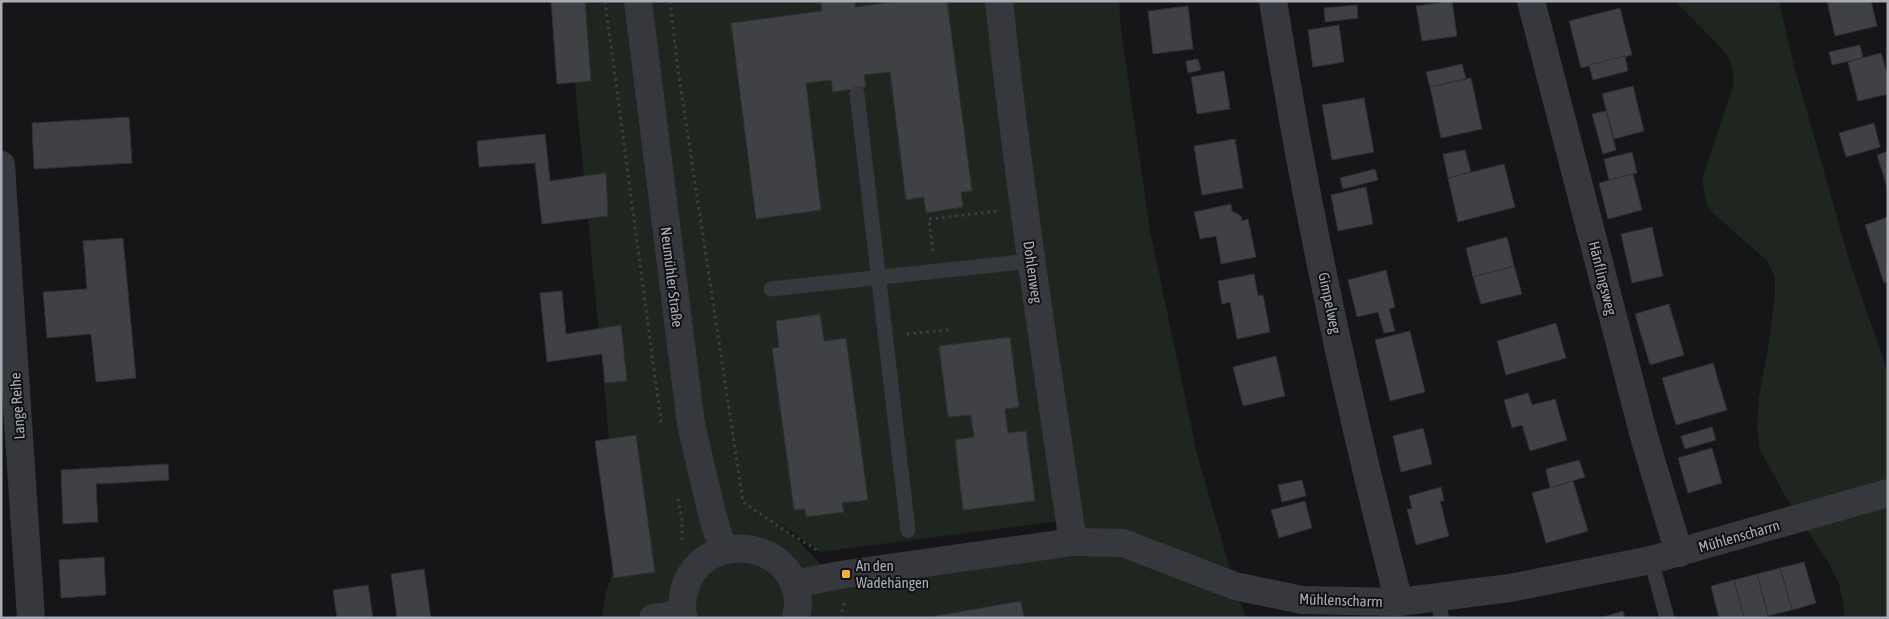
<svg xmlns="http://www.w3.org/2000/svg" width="1889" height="619" font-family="'Asap Condensed',sans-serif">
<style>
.green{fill:#1e261f;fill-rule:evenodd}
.building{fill:#404145;stroke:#303034}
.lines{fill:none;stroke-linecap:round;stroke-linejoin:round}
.path{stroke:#3d3f44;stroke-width:3;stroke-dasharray:2.5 4;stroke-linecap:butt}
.service{stroke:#37383d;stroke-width:15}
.minor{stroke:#37383d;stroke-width:28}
.tertiary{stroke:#37383d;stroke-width:28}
.poi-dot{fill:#f2b134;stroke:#111113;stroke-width:2}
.labels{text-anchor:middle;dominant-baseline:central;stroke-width:4;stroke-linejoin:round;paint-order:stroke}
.street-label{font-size:15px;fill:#a8adb8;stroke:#111113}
.poi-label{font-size:15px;fill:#a8adb8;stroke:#111113;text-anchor:start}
</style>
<rect width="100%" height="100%" fill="#161618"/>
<g class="green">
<path d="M 567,1 L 1119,1 L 1121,29 L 1150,231 L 1198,458 L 1235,586 L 1246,618 L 602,618 L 606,592 L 620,551 ZM 1069,520 L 1073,542 L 834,577 L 780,523 L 820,552 Z"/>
<path d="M 1675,1 L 1779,1 L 1794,66 L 1850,263 L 1888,373 L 1888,618 L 1844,618 L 1844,607 L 1839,584 L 1828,562 L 1785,496 L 1760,450 L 1757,427 L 1759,397 L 1769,342 L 1775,294 L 1775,277 L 1767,261 L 1711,211 L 1706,202 L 1702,179 L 1732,90 C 1735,76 1733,65 1726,53 Z"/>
</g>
<g class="building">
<path d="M 551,1 L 585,1 L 591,81 L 557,84 Z"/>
<path d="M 821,1 L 855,1 L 855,7 L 900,1 L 947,1 L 972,191 L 961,192 L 963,207 L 926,213 L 924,197 L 906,200 L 890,72 L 864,75 L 866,87 L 833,92 L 831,80 L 806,83 L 821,210 L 756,219 L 731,23 L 822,11 Z"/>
<path d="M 1452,1 L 1457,36 L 1422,41 L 1416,6 Z"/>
<path d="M 1827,1 L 1871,1 L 1877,26 L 1835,36 Z"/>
<path d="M 1357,5 L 1358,18 L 1325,22 L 1324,8 Z"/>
<path d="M 1188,6 L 1193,49 L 1153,54 L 1148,11 Z"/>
<path d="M 1620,8 L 1632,55 L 1581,68 L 1569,21 Z"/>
<path d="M 1339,25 L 1344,62 L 1313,67 L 1308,30 Z"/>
<path d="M 1860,45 L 1863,58 L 1832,65 L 1829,52 Z"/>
<path d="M 1881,53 L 1888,76 L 1888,94 L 1858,101 L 1848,62 Z"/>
<path d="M 1625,56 L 1628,71 L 1593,80 L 1589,65 Z"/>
<path d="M 1198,59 L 1201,70 L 1188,73 L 1186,61 Z"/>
<path d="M 1462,64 L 1466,79 L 1430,87 L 1426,72 Z"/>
<path d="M 1224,71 L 1230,109 L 1197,114 L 1191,77 Z"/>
<path d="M 1471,78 L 1482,129 L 1441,138 L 1430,87 Z"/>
<path d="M 1633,86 L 1644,131 L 1614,139 L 1602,94 Z"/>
<path d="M 1364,98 L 1374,152 L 1332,160 L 1322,105 Z"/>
<path d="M 1606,111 L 1616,150 L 1603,154 L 1592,114 Z"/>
<path d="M 129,117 L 132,163 L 34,169 L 32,123 Z"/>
<path d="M 1874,123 L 1880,147 L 1846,157 L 1839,133 Z"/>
<path d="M 545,134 L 550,181 L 606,173 L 608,216 L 542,224 L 535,163 L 479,167 L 477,141 Z"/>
<path d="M 1235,139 L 1243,188 L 1202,195 L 1194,146 Z"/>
<path d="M 1465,150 L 1471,172 L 1448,178 L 1443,154 Z"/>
<path d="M 1888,151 L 1888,190 L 1877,155 Z"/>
<path d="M 1632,152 L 1637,173 L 1609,180 L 1604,159 Z"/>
<path d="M 1504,164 L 1515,207 L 1458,222 L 1448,178 Z"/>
<path d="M 1375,169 L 1378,180 L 1343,189 L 1340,178 Z"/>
<path d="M 1633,174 L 1642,210 L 1608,219 L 1599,183 Z"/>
<path d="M 1366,187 L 1373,224 L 1338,231 L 1331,195 Z"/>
<path d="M 1231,204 L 1232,211 L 1241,216 L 1242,221 L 1248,219 L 1256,257 L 1221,264 L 1216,236 L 1200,239 L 1194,212 Z"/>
<path d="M 1888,217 L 1888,281 L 1884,283 L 1865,225 Z"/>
<path d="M 1652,227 L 1663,276 L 1632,283 L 1621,234 Z"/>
<path d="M 1507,237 L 1514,266 L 1473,277 L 1466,248 Z"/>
<path d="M 123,238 L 136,378 L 96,382 L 91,334 L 47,338 L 43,292 L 87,289 L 83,241 Z"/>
<path d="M 1514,266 L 1522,294 L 1481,304 L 1473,277 Z"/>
<path d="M 1386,270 L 1395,307 L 1389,309 L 1395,331 L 1384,333 L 1378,312 L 1357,317 L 1348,280 Z"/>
<path d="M 1254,274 L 1258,296 L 1263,295 L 1270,332 L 1237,339 L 1230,302 L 1222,304 L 1218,281 Z"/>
<path d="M 562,291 L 566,334 L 621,325 L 627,381 L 605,383 L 602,354 L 547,362 L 540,293 Z"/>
<path d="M 1669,304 L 1684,355 L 1650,365 L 1635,314 Z"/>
<path d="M 820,314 L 824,341 L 846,338 L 868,500 L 842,503 L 844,512 L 806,517 L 805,509 L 794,510 L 772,348 L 779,347 L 776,321 Z"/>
<path d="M 1556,323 L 1566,358 L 1506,375 L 1497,341 Z"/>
<path d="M 1410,331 L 1425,392 L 1390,401 L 1375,340 Z"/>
<path d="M 1010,337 L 1019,407 L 1005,409 L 1008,433 L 1026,431 L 1035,501 L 963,510 L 955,440 L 974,437 L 971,415 L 948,417 L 939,346 Z"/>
<path d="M 1276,356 L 1285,396 L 1243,406 L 1233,367 Z"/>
<path d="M 1713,363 L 1727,410 L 1676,425 L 1662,378 Z"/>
<path d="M 1528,393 L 1532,405 L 1555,399 L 1567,440 L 1530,451 L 1522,425 L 1512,428 L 1504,400 Z"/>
<path d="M 1712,427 L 1716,440 L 1685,449 L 1681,436 Z"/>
<path d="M 1423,428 L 1432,464 L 1401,472 L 1393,436 Z"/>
<path d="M 636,435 L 655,572 L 614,578 L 595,441 Z"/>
<path d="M 1712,448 L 1722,483 L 1688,493 L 1678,458 Z"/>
<path d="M 1579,460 L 1585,477 L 1550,488 L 1546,469 Z"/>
<path d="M 168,464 L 169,480 L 96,484 L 98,522 L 63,524 L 61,470 Z"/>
<path d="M 1302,480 L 1306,496 L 1282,502 L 1278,485 Z"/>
<path d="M 1573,481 L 1588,531 L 1546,543 L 1532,493 Z"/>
<path d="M 1441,487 L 1444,501 L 1440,501 L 1449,536 L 1416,545 L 1407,509 L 1412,509 L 1409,496 Z"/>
<path d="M 1305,501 L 1312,528 L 1279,538 L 1271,510 Z"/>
<path d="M 104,557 L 106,595 L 61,598 L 59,560 Z"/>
<path d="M 1804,562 L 1816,603 L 1792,610 L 1780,568 Z"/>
<path d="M 1780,568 L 1792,610 L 1768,616 L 1757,574 Z"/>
<path d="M 424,569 L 431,618 L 397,618 L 391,574 Z"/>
<path d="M 1757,574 L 1768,616 L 1761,618 L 1744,618 L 1734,580 Z"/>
<path d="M 1734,580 L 1744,618 L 1719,618 L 1711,586 Z"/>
<path d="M 368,585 L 373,618 L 337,618 L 333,590 Z"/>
<path d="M 1021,601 L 1024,618 L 924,618 Z"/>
<path d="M 1623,611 L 1625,618 L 1600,618 Z"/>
</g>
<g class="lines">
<g class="path">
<path d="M 605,1 L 661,422"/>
<path d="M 670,1 L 677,63 L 743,502 L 784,530 L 817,550"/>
<path d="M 933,251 L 929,219 L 999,211"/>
<path d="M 907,334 L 949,330"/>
<path d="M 678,499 L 682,519 L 682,542"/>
<path d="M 840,618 L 844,605 L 843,602"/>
</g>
<g class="service">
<path d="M 857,93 L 908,530"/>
<path d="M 771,289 L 1031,261"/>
<path d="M 1651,560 L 1667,618"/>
<path d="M 1436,597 L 1442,618"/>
</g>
<g class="minor">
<path d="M 999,1 C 1018,182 1046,362 1073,542"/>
<path d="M 1273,1 C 1305,203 1348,404 1399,602"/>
<path d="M 1531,1 L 1645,440 L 1679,553"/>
<path d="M 1,165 L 31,618"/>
<path d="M 794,584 L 846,574 L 1073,542 L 1123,543 L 1235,586 L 1302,600 L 1399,602 L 1510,588 L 1651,560 L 1888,493"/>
<path d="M 653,618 L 682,614"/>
</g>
<g class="tertiary">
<path d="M 638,1 L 691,424 L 712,514 L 723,550"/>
<path d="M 684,618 C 681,609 682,600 684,591 C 700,528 796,538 798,603 C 798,607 797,613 796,618"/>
</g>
</g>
<rect class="poi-dot" x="841" y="569" width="10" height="10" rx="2.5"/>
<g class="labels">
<g class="street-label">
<text transform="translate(1033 272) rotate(82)">Dohlenweg</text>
<text transform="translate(672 277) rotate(83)">Neumühler Straße</text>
<text transform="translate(1603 278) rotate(76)">Hänflingsweg</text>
<text transform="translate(1330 303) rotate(78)">Gimpelweg</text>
<text transform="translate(17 406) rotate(-94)">Lange Reihe</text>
<text transform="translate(1739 536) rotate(-16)">Mühlenscharrn</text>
<text transform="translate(1341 600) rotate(2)">Mühlenscharrn</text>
</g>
<g class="poi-label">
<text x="856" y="565">An den<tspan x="856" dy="17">Wadehängen</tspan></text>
</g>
</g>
<rect width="1889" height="619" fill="none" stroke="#a8adb8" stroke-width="5"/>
</svg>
